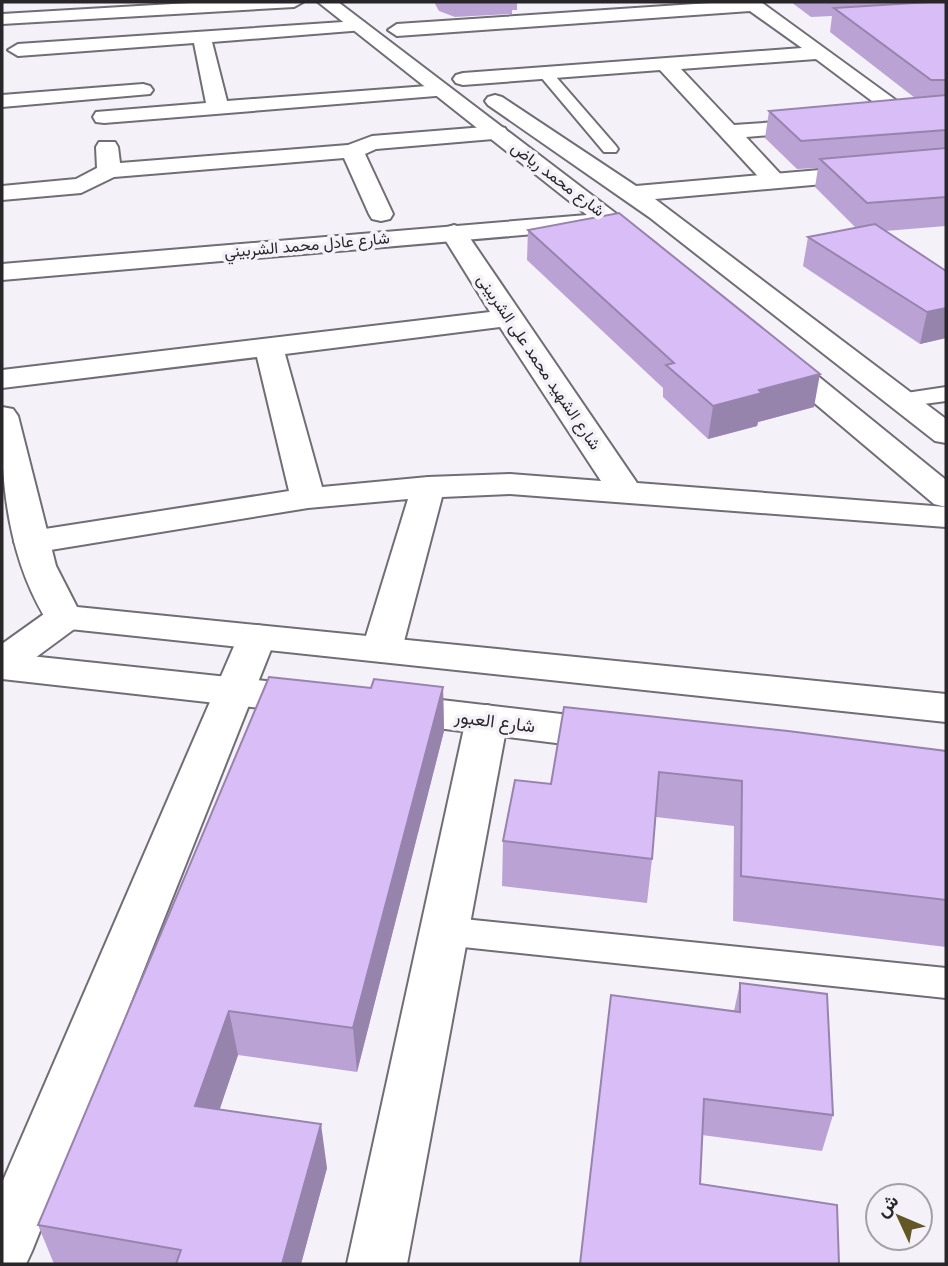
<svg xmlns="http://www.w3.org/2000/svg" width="948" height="1266" font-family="Raleway,Vazirmatn,sans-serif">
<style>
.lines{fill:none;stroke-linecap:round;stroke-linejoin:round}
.lane-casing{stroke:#706d74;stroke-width:4}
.street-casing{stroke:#706d74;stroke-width:4}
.secondary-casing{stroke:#706d74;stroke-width:4}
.lane{fill:#fff;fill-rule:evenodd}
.street{fill:#fff;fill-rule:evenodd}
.secondary{fill:#fff;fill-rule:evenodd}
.wall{fill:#baa3d4}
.shaded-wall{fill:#9784ad}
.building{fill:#d8bdf7;stroke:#9784ad;stroke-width:2}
.labels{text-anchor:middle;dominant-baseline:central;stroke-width:7;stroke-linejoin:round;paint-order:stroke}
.far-street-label{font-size:16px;fill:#282629;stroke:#f5f1f9}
.street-label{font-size:18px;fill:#282629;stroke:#f5f1f9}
</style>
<rect width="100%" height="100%" fill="#f5f1f9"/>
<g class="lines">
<g class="lane-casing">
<g id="lane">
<path d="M 545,69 L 550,70 L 616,146 L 618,149 L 616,152 L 604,152 L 540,76 L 538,73 L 540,70 Z"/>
<path d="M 946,387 L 946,401 L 901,407 L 893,405 L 890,400 L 893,395 Z"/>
<path d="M 444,917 L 946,968 L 946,998 L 444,945 L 432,941 L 426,931 L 432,921 Z"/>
</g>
</g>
<g class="street-casing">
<g id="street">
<path d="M 207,2 L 303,2 L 294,7 L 2,24 L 2,14 Z"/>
<path d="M 725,2 L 761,2 L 919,117 L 916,122 L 900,122 L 816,59 L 681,69 L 734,125 L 819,119 L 827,120 L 830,125 L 827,130 L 819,131 L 746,137 L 787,181 L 783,186 L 767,186 L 660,70 L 463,85 L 456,83 L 453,79 L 456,75 L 463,73 L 802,48 L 750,11 L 397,36 L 388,30 L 397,24 Z"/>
<path d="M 358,21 L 364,22 L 367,26 L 364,30 L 212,42 L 227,101 L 441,85 L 448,87 L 451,91 L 448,95 L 104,123 L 96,122 L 93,117 L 96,112 L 206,103 L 194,43 L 18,56 L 8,50 L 18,44 Z"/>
<path d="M 143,84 L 150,86 L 153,90 L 150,94 L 2,107 L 2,95 Z"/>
<path d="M 497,126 L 505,128 L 508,133 L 505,138 L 376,149 L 365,154 L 393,214 L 390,219 L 381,221 L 372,219 L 369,214 L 344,158 L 114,177 L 81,193 L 2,200 L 2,186 L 76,179 L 97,168 L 96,147 L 99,142 L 115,142 L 118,147 L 120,163 L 348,145 L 372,136 Z"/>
<path d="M 454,225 L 463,228 L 637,483 L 946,507 L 946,527 L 510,494 L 442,497 L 402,649 L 396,658 L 382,662 L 368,658 L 362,649 L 408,499 L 308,508 L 32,553 L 19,550 L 14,542 L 19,534 L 32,531 L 289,491 L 257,357 L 2,388 L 2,370 L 490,312 L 441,233 L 445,228 ZM 500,327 L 601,481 L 510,474 L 428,477 L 322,487 L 285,354 Z"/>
<path d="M 64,606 L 77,609 L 83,618 L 77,627 L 16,672 L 2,676 L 2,644 L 51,609 Z"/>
<path d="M 257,625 L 271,628 L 276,637 L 32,1251 L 26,1264 L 2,1264 L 2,1183 L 238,637 L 243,628 Z"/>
<path d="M 487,705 L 502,709 L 508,719 L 407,1264 L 347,1264 L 466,719 L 472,709 Z"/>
</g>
</g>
<g class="secondary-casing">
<g id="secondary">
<path d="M 318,2 L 338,2 L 656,244 L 660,249 L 656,254 C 635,260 620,240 604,228 L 2,280 L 2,264 L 587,215 Z"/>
<path d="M 495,95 L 502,97 L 636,186 L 946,159 L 946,173 L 655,199 L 946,419 L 946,443 L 935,441 L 649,217 L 488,105 L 485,101 L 488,97 Z"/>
<path d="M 777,348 L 787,351 L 946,480 L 946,507 L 934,504 L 767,363 L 762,357 L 767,351 Z"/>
<path d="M 2,407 L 13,409 L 18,416 L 56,566 L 77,607 L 946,694 L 946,722 L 51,627 C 8,562 0,482 2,407 Z"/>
<path d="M 2,653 L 313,686 L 327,690 L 333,700 L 327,710 L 313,714 L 2,679 Z"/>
<path d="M 390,694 L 612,720 L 627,725 L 633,735 L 627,745 L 612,750 L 390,722 L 376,718 L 370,708 L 376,698 Z"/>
</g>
</g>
<use href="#lane" class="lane"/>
<use href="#street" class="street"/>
<use href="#secondary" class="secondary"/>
</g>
<g class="wall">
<path d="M 434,2 L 517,2 L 517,10 L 512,10 L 512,14 L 455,17 L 439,11 Z"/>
<path d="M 791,2 L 946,2 L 946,226 L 885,231 L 946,271 L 946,338 L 920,344 L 803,266 L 808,237 L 856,228 L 815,187 L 818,168 L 797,169 L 765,138 L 769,111 L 915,98 L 830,32 L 832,16 L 811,17 Z"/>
<path d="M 528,230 L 814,407 L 758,422 L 757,426 L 708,439 L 663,397 L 663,388 L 527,260 Z"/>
<path d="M 443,687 L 444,731 L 357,1072 L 238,1055 L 219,1110 L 327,1168 L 301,1264 L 54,1264 L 38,1225 L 371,688 Z"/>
<path d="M 564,707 L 946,751 L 946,947 L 733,921 L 734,826 L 656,817 L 652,859 L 647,903 L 502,886 L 503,841 L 551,784 Z"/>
<path d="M 740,983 L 833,1115 L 822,1151 L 702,1135 L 700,1184 L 580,1264 L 734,1011 Z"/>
</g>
<g class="shaded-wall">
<path d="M 946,308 L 946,338 L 920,344 L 927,312 Z"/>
<path d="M 820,374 L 814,407 L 758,422 L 757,426 L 708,439 L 713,406 L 759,390 Z"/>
<path d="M 443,687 L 444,731 L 357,1072 L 353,1028 Z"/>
<path d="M 229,1011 L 238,1055 L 206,1150 L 195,1106 Z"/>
<path d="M 321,1124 L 327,1168 L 301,1264 L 282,1264 Z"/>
</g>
<g class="building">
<path d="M 930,2 L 946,2 L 946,80 L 931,80 L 834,8 Z"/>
<path d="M 946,95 L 946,130 L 801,141 L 769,111 Z"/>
<path d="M 946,148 L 946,197 L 867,203 L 820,159 Z"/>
<path d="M 619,213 L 820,374 L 759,390 L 762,393 L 713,406 L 666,365 L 674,363 L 528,230 Z"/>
<path d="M 875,224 L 946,271 L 946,308 L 927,312 L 808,237 Z"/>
<path d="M 269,677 L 371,688 L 374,679 L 443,687 L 353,1028 L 229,1011 L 195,1106 L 321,1124 L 282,1264 L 176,1264 L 181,1250 L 38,1225 Z"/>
<path d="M 564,707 L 788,731 L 946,751 L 946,900 L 741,876 L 742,781 L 659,772 L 652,859 L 503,841 L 515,780 L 551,784 Z"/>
<path d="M 740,983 L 827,994 L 833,1115 L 704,1099 L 700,1184 L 837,1205 L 839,1264 L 580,1264 L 611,995 L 740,1012 Z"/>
</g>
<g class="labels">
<g class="far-street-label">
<text transform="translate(558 179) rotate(37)">شارع محمد رياض</text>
<text transform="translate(307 245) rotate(-5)">شارع عادل محمد الشربيني</text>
<text transform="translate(539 362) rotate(56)">شارع الشهيد محمد على الشربينى</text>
</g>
<g class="street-label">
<text transform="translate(495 721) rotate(7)">شارع العبور</text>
</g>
</g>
<rect width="948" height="1266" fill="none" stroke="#282629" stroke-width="7"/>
<g transform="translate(899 1217) rotate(314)"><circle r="33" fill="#f5f1f9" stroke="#a3a0a6" stroke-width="2"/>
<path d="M0-5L12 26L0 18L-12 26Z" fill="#635724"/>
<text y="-10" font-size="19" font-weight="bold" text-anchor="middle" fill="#282629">ش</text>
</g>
</svg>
